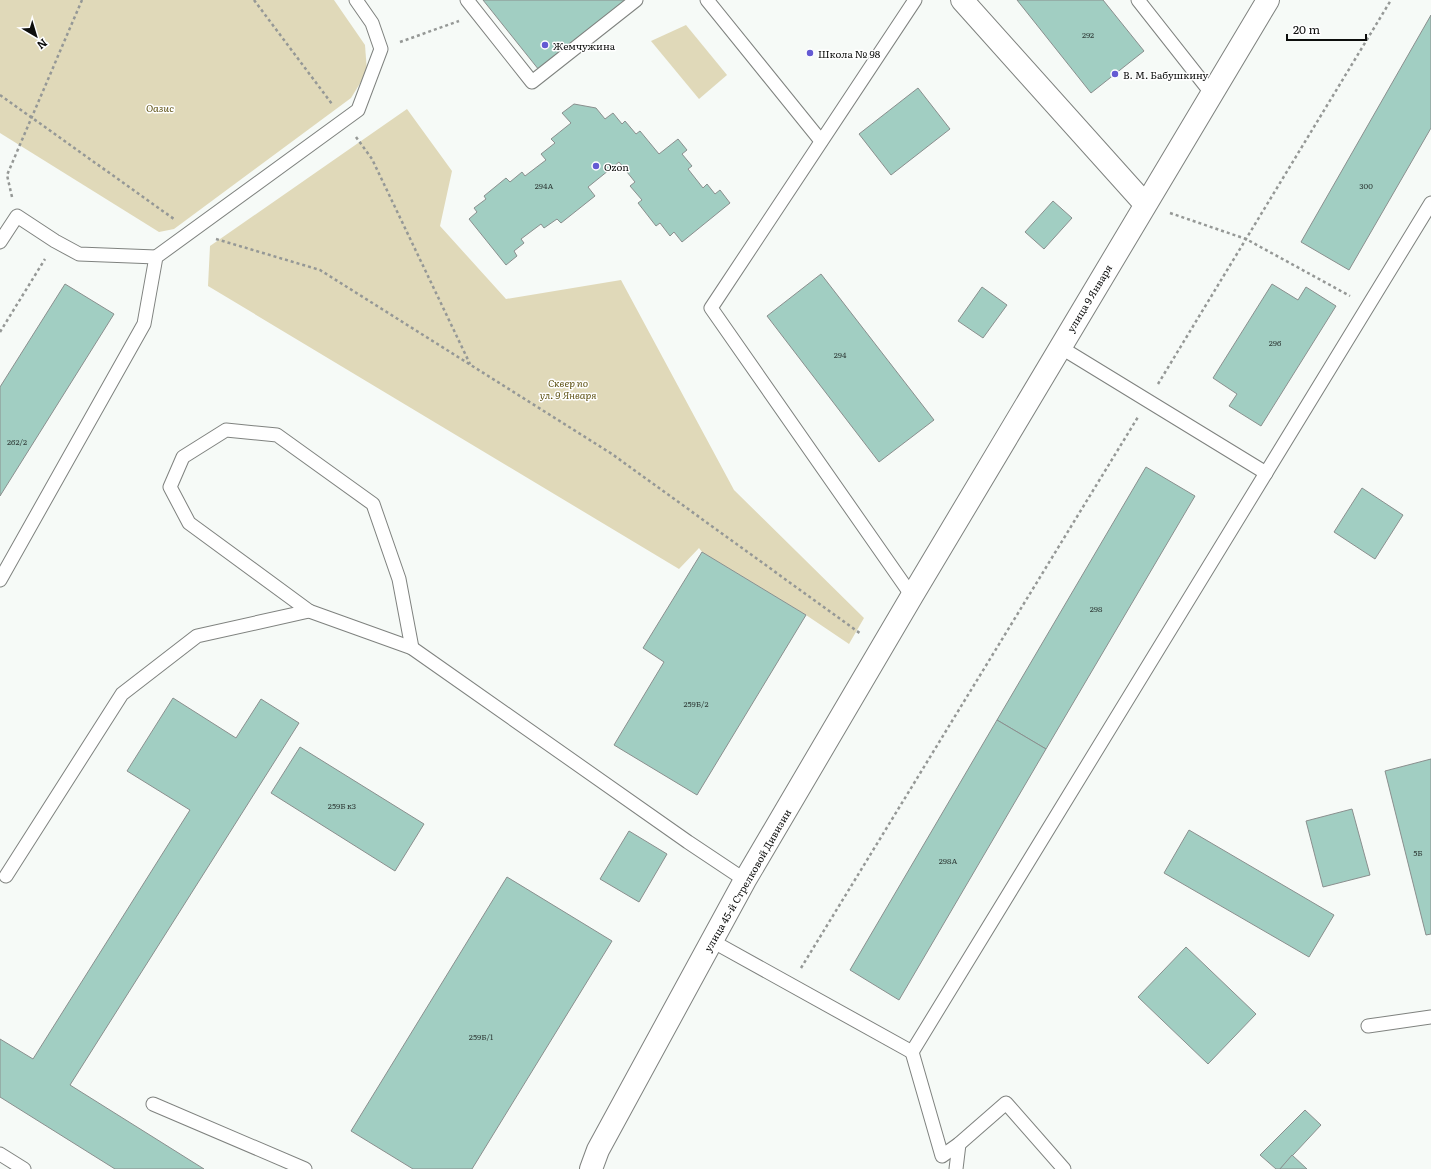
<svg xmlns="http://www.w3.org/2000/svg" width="1431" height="1169" font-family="Literata,serif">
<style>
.green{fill:#e0d9b9}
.building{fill:#a1cec2;stroke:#8a8f8e}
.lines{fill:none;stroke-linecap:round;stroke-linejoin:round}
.service-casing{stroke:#7f827f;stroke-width:15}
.minor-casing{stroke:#7f827f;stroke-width:24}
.tertiary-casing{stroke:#7f827f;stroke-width:24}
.path{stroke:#959896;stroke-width:2.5;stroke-dasharray:3 3;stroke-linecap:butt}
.service{stroke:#fff;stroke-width:13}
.minor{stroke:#fff;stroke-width:22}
.tertiary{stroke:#fff;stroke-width:22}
.poi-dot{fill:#645ad3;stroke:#fff;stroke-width:1.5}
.labels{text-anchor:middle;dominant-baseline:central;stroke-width:3;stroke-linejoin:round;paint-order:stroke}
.number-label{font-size:8px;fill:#323e3a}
.poi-label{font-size:10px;fill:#0d0e0d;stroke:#fff;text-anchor:start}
.park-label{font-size:10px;font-style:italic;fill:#605417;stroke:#fff}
.street-label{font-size:10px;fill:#0d0e0d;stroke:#fff}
</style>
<rect width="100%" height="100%" fill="#f6faf7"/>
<g class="green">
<path d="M 0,0 L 334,0 L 365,45 L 367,72 L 351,98 L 174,229 L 159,232 L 0,133 Z"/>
<path d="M 686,25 L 727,75 L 699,99 L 651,41 Z"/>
<path d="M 407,109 L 452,171 L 440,226 L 506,299 L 621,280 L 734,490 L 864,618 L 849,644 L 806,615 L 702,552 L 699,548 L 679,569 L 208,286 L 210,246 Z"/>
</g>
<g class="building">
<path d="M 483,0 L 628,0 L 539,70 Z"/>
<path d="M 1017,0 L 1103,0 L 1144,51 L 1091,93 Z"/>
<path d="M 1431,15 L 1431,128 L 1349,270 L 1301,242 Z"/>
<path d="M 918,88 L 950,129 L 891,175 L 859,134 Z"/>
<path d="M 574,104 L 596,108 L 605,119 L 613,113 L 622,124 L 625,121 L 636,134 L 640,131 L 659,154 L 678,139 L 687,150 L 682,154 L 692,166 L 688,169 L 703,188 L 707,184 L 715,194 L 720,190 L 730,203 L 682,242 L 674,232 L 670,236 L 660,223 L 656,226 L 638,203 L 642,200 L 630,186 L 635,182 L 619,162 L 588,187 L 595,196 L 561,223 L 557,219 L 544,228 L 541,224 L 521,239 L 524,243 L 514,251 L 517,256 L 506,265 L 469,219 L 477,212 L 474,208 L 486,199 L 484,196 L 506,178 L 510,182 L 522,172 L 525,176 L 546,160 L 541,154 L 555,143 L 551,139 L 571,123 L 562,113 Z"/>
<path d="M 1053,201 L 1072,218 L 1044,249 L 1025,232 Z"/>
<path d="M 821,274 L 934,420 L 879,462 L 767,316 Z"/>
<path d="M 65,284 L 114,314 L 0,496 L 0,387 Z"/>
<path d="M 1272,284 L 1298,300 L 1306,287 L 1336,306 L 1261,426 L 1229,406 L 1237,394 L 1213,378 Z"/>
<path d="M 982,287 L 1007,305 L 983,338 L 958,321 Z"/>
<path d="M 1146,467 L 1195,496 L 1046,749 L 997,720 Z"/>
<path d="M 1362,488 L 1403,515 L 1375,559 L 1334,532 Z"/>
<path d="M 702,552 L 806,615 L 697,795 L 614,745 L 664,662 L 643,648 Z"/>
<path d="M 173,698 L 236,738 L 261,699 L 299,723 L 70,1085 L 204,1169 L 115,1169 L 0,1097 L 0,1039 L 33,1059 L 190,810 L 127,771 Z"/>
<path d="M 997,720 L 1046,749 L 899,1000 L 850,970 Z"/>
<path d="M 300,747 L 424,824 L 395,871 L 271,793 Z"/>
<path d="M 1431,759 L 1431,934 L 1426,935 L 1385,771 Z"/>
<path d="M 1352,809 L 1370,875 L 1323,887 L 1306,821 Z"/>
<path d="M 1189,830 L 1334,915 L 1309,957 L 1164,873 Z"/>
<path d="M 629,831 L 667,854 L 639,902 L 600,879 Z"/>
<path d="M 507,877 L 612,941 L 472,1169 L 413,1169 L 351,1131 Z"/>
<path d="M 1186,947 L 1256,1014 L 1208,1064 L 1138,997 Z"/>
<path d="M 1305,1110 L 1321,1125 L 1280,1169 L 1276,1169 L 1260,1155 Z"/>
<path d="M 1292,1155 L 1307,1169 L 1280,1169 Z"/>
</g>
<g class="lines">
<g class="service-casing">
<g id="service">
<path d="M 467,0 L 532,82 L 636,0"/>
<path d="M 707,0 L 821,141"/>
<path d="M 1138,0 L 1212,94"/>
<path d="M 0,242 L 17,216 L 55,241 L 79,254 L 156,257"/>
<path d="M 1060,347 L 1266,473"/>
<path d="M 0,580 L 144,324 L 156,257 L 358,110 L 381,49 L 372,23 L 356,0"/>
<path d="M 912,596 L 711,308 L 915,0"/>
<path d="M 309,611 L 189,523 L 170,487 L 183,457 L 226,430 L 277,435 L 373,504 L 399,579 L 412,648"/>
<path d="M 6,876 L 122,694 L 197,636 L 309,611 L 412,648 L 688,842 L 745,880"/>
<path d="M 712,941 L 912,1052 L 1431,203"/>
<path d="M 1368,1026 L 1431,1017"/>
<path d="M 912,1052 L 942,1156 L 959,1144 L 1006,1103 L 1064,1169"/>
<path d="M 153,1104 L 305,1169"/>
<path d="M 0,1154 L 24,1169"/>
<path d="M 956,1169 L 959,1144"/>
</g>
</g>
<g class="minor-casing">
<path id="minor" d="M 962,0 L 1145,204"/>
</g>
<g class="tertiary-casing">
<path id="tertiary" d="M 591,1169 L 598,1150 L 745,880 L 912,596 L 1268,0"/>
</g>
<g class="path">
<path d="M 254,0 L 332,104"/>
<path d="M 400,42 L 459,21"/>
<path d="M 0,95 L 174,219"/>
<path d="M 356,137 L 372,159 L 470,364"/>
<path d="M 12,197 L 7,175 L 82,0"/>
<path d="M 1170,213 L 1246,239 L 1350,296"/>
<path d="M 216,239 L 320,270 L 612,454 L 861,634"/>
<path d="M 0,332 L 45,259"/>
<path d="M 1158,384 L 1391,0"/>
<path d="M 801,968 L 1138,417"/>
</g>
<use href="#service" class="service"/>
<use href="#minor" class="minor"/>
<use href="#tertiary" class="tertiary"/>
</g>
<g class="poi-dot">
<circle cx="545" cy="45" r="4"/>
<circle cx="810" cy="53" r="4"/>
<circle cx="1115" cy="74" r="4"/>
<circle cx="596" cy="166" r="4"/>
</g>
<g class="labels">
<g class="number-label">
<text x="1088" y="34">292</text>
<text x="544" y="185">294А</text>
<text x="1366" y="185">300</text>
<text x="1275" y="342">296</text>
<text x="840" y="354">294</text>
<text x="17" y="441">262/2</text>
<text x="1096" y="608">298</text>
<text x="696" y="703">259Б/2</text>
<text x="342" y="805">259Б к3</text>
<text x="1418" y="852">5Б</text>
<text x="948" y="860">298А</text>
<text x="481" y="1036">259Б/1</text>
</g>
<g class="poi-label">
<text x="553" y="45">Жемчужина</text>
<text x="818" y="53">Школа № 98</text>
<text x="1123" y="74">В. М. Бабушкину</text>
<text x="604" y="166">Ozon</text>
</g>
<g class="park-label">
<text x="160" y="107">Оазис</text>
<text x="568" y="382">Сквер по<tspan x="568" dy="12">ул. 9 Января</tspan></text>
</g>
<g class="street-label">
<text transform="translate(1089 298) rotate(-59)">улица 9 Января</text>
<text transform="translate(747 880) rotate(-60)">улица 45-й Стрелковой Дивизии</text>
</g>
</g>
<g transform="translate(36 36) rotate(142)" stroke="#ffffff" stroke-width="3" paint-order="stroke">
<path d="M0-3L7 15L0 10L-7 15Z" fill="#0d0e0d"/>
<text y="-6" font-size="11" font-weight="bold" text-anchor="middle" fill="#0d0e0d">N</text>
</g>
<path d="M1287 34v6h79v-6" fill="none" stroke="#0d0e0d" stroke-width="2"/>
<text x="1293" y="34" font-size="12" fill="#0d0e0d" stroke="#ffffff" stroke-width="3" paint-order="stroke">20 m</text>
</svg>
